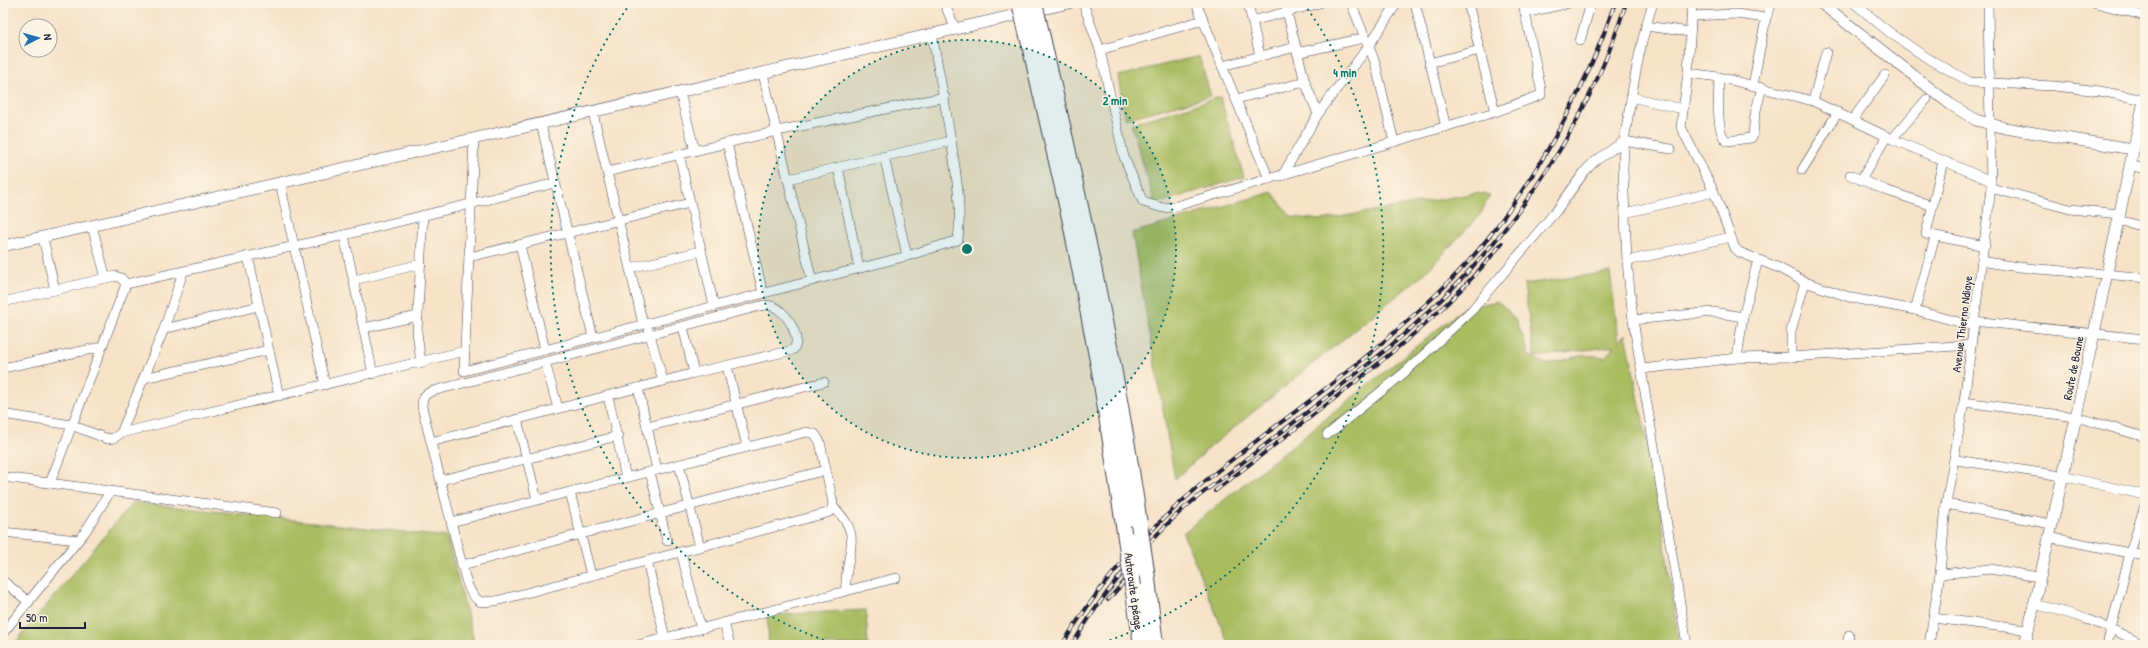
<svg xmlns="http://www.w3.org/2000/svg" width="2148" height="648" font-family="'Patrick Hand',sans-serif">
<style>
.green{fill:#a9bc60;stroke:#666f4e}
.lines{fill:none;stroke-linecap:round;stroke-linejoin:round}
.minor-casing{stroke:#423f50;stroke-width:10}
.tertiary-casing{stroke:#423f50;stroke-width:12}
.motorway-casing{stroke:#423f50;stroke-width:18}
.minor{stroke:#fff;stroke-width:9}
.tertiary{stroke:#fff;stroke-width:11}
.motorway{stroke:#fff;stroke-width:16}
.rail-casing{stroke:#22223b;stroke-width:4}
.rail{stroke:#fcf5e5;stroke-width:2.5;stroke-dasharray:8;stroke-linecap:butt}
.motorway-bridge-casing{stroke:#423f50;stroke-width:18;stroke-linecap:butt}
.motorway-bridge{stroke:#fff;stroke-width:16}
.ring{fill:none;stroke:#0f766e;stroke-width:2;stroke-dasharray:2 4}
.labels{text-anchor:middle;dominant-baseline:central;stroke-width:3;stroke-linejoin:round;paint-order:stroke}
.street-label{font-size:12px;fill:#22223b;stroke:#fcf5e5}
.centre{fill:#0f766e;stroke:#fcf5e5;stroke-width:2}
.ring-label{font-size:12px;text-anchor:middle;font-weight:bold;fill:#0f766e;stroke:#fcf5e5;stroke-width:3;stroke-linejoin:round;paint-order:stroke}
</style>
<rect width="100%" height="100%" fill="#fcf5e5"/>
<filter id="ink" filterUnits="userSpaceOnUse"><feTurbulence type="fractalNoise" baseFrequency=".025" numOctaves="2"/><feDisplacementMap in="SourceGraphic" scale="8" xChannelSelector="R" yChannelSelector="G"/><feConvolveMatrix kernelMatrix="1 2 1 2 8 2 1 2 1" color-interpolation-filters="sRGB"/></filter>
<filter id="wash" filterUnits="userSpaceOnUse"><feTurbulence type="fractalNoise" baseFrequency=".012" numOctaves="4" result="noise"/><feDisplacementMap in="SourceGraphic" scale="16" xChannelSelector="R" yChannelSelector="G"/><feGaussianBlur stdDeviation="0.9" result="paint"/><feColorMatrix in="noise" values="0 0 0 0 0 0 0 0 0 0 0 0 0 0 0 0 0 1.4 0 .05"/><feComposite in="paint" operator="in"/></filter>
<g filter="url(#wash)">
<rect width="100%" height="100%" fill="#f6e2c7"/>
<g class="green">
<path d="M 1199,56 L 1211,96 L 1125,119 L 1118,76 Z"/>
<path d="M 1220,97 L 1244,177 L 1155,204 L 1131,124 Z"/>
<path d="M 1272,192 L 1291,217 L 1322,220 L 1476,193 L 1490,195 L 1480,215 L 1425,273 L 1214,444 L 1175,479 L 1132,233 Z"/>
<path d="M 1610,272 L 1619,341 L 1626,334 L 1660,508 L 1679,645 L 1229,645 L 1183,533 L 1464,308 L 1497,301 C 1515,313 1524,335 1529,356 L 1547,364 L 1584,355 L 1605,357 L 1615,346 L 1534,357 L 1524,284 Z"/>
<path d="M 133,502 L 447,537 L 475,645 L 13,645 Z"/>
<path d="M 866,610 L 868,645 L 769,645 L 767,615 Z"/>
</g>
</g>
<g filter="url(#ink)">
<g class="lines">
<g class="minor-casing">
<g id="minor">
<path d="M 944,3 L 956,30"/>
<path d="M 1083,3 L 1100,50 L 1124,157 L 1143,202 L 1163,208 L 1173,207 L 1495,112 L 1541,95 L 1541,89 L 1523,3"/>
<path d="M 1196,3 L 1269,179"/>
<path d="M 1248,3 L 1260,56"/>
<path d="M 1351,3 L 1375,62 L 1394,142"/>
<path d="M 1415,3 L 1446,127"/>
<path d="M 1468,3 L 1495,112"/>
<path d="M 1692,3 L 1688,73 L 1681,127 L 1714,192 L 1735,248 L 1739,252 L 1779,268 L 1805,282 L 1852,298 L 1915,310 L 1973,326"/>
<path d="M 1854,3 L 1889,32 L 1924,56 L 1970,82 L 2054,86 L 2100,91 L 2144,100"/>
<path d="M 2096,3 L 2145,16"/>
<path d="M 1287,12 L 1305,82 L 1318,114"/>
<path d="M 1525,13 L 1569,3"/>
<path d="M 1692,16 L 1736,14 L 1766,18"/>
<path d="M 1252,21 L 1320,3"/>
<path d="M 1646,26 L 1690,32"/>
<path d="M 1580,41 L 1591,3"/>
<path d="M 1100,50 L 1203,20"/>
<path d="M 1297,53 L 1364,38"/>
<path d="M 1429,63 L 1480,50"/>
<path d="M 1222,66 L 1296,47"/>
<path d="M 1688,73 L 1719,77 L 1813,101 L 1892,139 L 1991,181"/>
<path d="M 763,74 L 812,281"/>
<path d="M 1719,77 C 1719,90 1715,134 1727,141 L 1751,138 L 1753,135 L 1755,114 L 1762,87"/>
<path d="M 1753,85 L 1766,18 L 1772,3"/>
<path d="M 680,93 L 695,151"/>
<path d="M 1631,97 L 1683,109"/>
<path d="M 1236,99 L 1305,82"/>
<path d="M 1813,101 L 1826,52"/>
<path d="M 593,113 L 643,324"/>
<path d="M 1853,119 L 1885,75"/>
<path d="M 541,124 L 593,337"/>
<path d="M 474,139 L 464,371 L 907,256 L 958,240 C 962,206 956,174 951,140 C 945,105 939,70 932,35"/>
<path d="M 1892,139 L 1927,99"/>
<path d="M 727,143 L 763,293"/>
<path d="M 1671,149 L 1624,141 L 1623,170 L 1627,261 L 1633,320 L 1687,645"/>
<path d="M 679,154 L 714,306"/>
<path d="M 884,156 L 907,256"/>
<path d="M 1943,161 L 1926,234 L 1985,246"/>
<path d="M 2130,165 L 2145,169"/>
<path d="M 838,167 L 859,268"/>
<path d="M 1802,170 L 1838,112"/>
<path d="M 607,172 L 777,131 L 945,97"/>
<path d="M 1850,175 L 1888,191 L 1933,206"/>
<path d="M 1282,176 L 1318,114 L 1368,47 L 1397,3"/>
<path d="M 788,179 L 951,141"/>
<path d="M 1861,180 L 1887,136"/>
<path d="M 280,183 L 325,385"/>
<path d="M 1991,188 L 2070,209 L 2119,214"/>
<path d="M 1625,213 L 1714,192"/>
<path d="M 2118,220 L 2145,227"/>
<path d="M 92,226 L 106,278"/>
<path d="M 344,235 L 373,374"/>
<path d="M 43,238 L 55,290"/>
<path d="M 520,245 L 545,350"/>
<path d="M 248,256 L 279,396"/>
<path d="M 469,257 L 690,203"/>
<path d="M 1627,261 L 1731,237"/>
<path d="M 1982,261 C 2036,272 2091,271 2145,278"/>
<path d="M 630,268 L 701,251"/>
<path d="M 354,280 L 421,264"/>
<path d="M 126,284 L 344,235 L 555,183"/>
<path d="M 3,302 L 115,276 L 121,278 L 126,284 L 50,483"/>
<path d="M 1915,310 L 1935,237"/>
<path d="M 1633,320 L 1713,312 L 1743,317"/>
<path d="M 1973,321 L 2145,339"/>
<path d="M 683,327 L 694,373"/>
<path d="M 364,328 L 418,316"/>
<path d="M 164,329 L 259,306"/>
<path d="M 649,331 L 663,381"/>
<path d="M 1791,357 L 1791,331 L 1805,282"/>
<path d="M 1737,358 L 1743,317 L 1758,260"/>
<path d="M 545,362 L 558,408"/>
<path d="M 421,363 L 417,332 L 423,215"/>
<path d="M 727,366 L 747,447"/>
<path d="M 3,368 L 101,347"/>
<path d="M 1642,369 L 1737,358 L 1791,357 L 1971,345"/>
<path d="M 144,378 L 269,350"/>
<path d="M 638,388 L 657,470"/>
<path d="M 608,396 L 626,478"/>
<path d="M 1964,402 L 2076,417 L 2145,437"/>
<path d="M 3,414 L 71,425 L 108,439 L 114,438 L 121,433 L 164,329 L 183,272"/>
<path d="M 517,419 L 537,500"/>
<path d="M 647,427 L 824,382"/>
<path d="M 121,433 L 465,351"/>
<path d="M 1327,435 L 1404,373 L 1472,310 L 1557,210 L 1585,171 L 1594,162 L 1624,141 C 1632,95 1638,48 1653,3"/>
<path d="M 431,442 L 694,373 L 793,350 C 802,339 789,317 779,310 C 775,306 770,305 764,305 L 433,391 C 424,394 422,398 422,407 L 462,565 C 466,579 468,595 481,602 L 496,601 L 827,513 L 831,511 L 833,503 L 820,442 L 815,434 L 807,432 L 451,522"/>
<path d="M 1956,460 L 2062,476 L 2145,495"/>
<path d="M 679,464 L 700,547"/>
<path d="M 650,472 L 667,541"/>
<path d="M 3,477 L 277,513"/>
<path d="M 441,480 L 618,436"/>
<path d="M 570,492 L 591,575"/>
<path d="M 1946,504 L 2051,524"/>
<path d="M 833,507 C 867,537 843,555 846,591"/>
<path d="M 3,532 L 78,540"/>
<path d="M 2048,537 L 2145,556"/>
<path d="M 681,552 L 701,629"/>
<path d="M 647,561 L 665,638"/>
<path d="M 462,565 L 826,470"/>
<path d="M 1940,574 L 1990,569 L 2039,577"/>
<path d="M 3,581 L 29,602"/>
<path d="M 2033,604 C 2076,614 2105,624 2143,645"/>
<path d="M 1933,618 L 2028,630"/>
<path d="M 724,623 L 730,645"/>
<path d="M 3,633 L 85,532 L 110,492"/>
<path d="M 638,645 L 896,578"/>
<path d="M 1847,645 L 1849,635"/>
<path d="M 1929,645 L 1940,574 L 1946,504 L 1964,402 L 1991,188 L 1988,3"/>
<path d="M 2107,645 L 2130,553 L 2145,505"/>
</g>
</g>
<g class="tertiary-casing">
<g id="tertiary">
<path d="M 1821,3 L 1950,104 L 1976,120 L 2005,128 L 2133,149"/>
<path d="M 3,246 L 1069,3"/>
<path d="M 2025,645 L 2076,417 L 2145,96"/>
</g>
</g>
<g class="motorway-casing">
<g id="motorway">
<path d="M 1038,20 C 1076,187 1115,354 1139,524"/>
<path d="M 1025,23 L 1071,222 L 1100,371 L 1126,538"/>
<path d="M 1146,571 L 1155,645"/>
<path d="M 1133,586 L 1142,645"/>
</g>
</g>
<use href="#minor" class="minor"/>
<use href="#tertiary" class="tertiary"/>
<use href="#motorway" class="motorway"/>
<g class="rail-casing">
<g id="rail">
<path d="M 1215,491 C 1255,460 1295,429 1335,398 C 1395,351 1455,303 1502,243"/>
<path d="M 1108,600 L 1138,566"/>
<path d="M 1062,645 C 1098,586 1144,533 1197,488 C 1256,438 1322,395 1381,344 C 1417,313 1459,276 1488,238 C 1543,167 1586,88 1615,3"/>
<path d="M 1072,645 C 1101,596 1139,550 1181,511 C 1200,494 1222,479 1242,463 C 1291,424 1341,387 1388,348 C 1497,257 1584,139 1626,3"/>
</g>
</g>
<use href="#rail" class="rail"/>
<g class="motorway-bridge-casing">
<g id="motorway-bridge">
<path d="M 1020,3 L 1025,23"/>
<path d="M 1034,3 L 1038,20"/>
<path d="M 1139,524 L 1146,571"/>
<path d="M 1126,538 L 1133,586"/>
</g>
</g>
<use href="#motorway-bridge" class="motorway-bridge"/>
</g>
</g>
<circle cx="967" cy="249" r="209" fill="#0f766e" fill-opacity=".12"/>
<g class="ring">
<circle cx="967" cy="249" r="209"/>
<path d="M835 644A417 417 0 0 1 630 4M1304 4A417 417 0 0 1 1099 644"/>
</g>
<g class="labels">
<g class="street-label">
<text transform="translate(1962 324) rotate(-83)">Avenue Thierno Ndiaye</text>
<text transform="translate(2073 368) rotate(-79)">Route de Boune</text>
<text transform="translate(1134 591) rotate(82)">Autoroute à péage</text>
</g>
</g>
<circle cx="967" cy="249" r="6" class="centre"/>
<g class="ring-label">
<text x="1345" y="77">4 min</text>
<text x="1115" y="105">2 min</text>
</g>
<rect width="2148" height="648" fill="none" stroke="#fcf5e5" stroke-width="16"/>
<g transform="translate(38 38) rotate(84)"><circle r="19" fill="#fcf5e5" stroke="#a5a1a1"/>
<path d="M0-3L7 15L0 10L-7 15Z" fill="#1f6fb2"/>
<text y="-6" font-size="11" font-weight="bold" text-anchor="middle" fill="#22223b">N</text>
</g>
<path d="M20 622v6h65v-6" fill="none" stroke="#22223b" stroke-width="2"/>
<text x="26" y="622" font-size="12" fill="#22223b" stroke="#fcf5e5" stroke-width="3" paint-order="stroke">50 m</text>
</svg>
